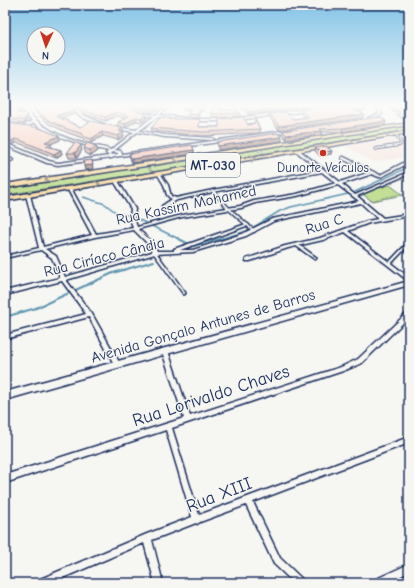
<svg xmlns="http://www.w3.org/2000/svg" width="414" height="588" font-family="'Comic Neue',sans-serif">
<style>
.built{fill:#f6e8e2}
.green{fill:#c3df96;stroke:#6f877a}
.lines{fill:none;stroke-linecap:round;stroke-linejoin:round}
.stream-far1{stroke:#5e96b0;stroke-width:1.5}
.stream{stroke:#5e96b0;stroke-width:2}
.service-far2-casing{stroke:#1b2f5e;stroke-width:3.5}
.service-far1-casing{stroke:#1b2f5e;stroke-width:4.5}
.service-casing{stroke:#1b2f5e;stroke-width:5.5}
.minor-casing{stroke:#1b2f5e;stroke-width:3}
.secondary-casing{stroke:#1b2f5e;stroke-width:3}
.primary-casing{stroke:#1b2f5e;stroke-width:3}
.path{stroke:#1b2f5e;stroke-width:1;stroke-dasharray:0.5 2;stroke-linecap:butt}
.service-far2{stroke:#f6f6f2;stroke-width:1.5}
.service-far1{stroke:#f6f6f2;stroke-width:2}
.service{stroke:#f6f6f2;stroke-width:2.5}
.minor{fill:#f6f6f2;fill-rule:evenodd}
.secondary{fill:#f6f6f2;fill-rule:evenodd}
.primary{fill:#f8deab;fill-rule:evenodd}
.wall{fill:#d4ada1;stroke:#1b2f5e}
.shaded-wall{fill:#ad8d83;stroke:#1b2f5e}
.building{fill:#f7c9bb;stroke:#1b2f5e}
.oneway{stroke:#8a8684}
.poi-dot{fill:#c8321e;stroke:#f6f6f2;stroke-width:1.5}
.labels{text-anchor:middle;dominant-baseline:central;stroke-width:3;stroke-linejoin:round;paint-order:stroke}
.far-poi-label{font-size:13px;fill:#1b2f5e;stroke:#f6f6f2}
.shield{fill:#f6f6f2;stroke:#5d6b8a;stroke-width:1}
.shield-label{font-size:14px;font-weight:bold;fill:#1b2f5e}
.street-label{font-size:15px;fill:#1b2f5e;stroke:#f6f6f2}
.near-street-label{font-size:18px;fill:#1b2f5e;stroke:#f6f6f2}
</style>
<rect width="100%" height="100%" fill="#f6f6f2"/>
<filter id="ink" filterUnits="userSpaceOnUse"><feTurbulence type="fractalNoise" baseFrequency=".025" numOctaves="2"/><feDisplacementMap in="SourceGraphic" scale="8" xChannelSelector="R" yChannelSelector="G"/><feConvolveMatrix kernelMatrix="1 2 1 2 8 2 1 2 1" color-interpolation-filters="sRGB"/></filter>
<g filter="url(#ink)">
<path class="built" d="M 403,137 L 409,141 L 409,156 L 374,162 L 345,146 Z"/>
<g class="green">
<path d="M 409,126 L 409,130 L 367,137 L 361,133 Z"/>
<path d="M 359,133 L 365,137 L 265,154 L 260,149 Z"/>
<path d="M 257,150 L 263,154 L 153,172 L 149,167 Z"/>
<path d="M 147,166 L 151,172 L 5,195 L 5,189 Z"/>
<path d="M 390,185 L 403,195 L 372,201 L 361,193 Z"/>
</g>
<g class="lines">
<g class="stream-far1">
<path d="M 355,192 L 409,167"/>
<path d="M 83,197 L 105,204 L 118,214 L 129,215 L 179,239"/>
<path d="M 220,239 L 247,231 L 280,211 L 291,207 L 348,194"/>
</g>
<g class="stream">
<path d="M 177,238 L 193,246 L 223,238"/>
<path d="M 5,317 L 36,308 L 113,273 L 154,261"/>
</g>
<g class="service-far2-casing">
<path id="service-far2" d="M 375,149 L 400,145 L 401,143 L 396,134"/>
</g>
<g class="service-far1-casing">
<path id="service-far1" d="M 213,191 L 229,209 L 254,231"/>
</g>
<g class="service-casing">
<g id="service">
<path d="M 297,245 L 315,258"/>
<path d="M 155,253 L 184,293"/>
<path d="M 390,263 L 409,243"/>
</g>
</g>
<g class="minor-casing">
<g id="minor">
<path d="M 21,106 L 24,106 C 38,128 65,139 90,145 C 97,146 104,147 111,150 L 134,132 L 116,129 L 114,128 L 115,127 L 136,130 L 154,116 L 140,115 L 139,115 L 139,113 L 156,115 L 167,106 L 170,106 L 159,115 L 186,118 L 187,119 L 186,120 L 157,117 L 139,131 L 165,135 L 212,138 L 214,139 L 212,140 L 165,137 L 137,132 L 115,150 L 121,151 L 122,154 L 288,130 L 290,131 L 288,132 L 114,157 L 112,158 L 58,165 L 47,163 L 5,145 L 5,143 L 49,161 L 58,163 L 109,156 L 106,153 L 109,151 C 101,149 93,148 85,145 C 67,140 49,134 34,123 L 26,127 L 24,127 L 24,125 L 32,121 L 26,115 ZM 114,152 L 118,153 L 118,154 L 111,155 L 110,153 Z"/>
<path d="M 68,106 L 71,106 L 85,116 L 106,125 L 104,126 L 83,118 Z"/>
<path d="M 377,106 L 380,106 L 382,114 L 370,120 L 368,120 L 368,118 L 379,114 Z"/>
<path d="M 307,109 L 308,109 L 308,111 L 238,120 L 237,119 L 238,118 Z"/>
<path d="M 194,119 L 224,119 L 225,120 L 224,121 L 193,121 L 193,119 Z"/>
<path d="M 297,150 L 299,150 L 340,182 L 370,172 L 342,159 L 342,157 L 344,157 L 380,175 L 405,162 L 407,162 L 407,164 L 381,177 L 379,177 L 372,174 L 342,184 L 355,195 L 409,172 L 409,174 L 357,196 L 383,218 L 409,214 L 409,216 L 369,223 L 348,231 L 409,277 L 409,281 L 407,280 L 345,232 L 323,240 L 288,248 L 250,261 L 246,261 L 246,259 L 285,246 L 320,238 L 367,221 L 378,219 L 361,203 L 274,221 L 246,236 L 193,252 L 155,254 L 66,280 L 92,314 L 119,362 L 120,364 L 119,366 L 115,366 L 89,317 L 5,339 L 5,335 L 86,314 L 62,281 L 5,295 L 5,291 L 60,278 L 52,258 L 41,250 L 5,258 L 5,256 L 39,248 L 26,195 L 27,194 L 29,194 L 30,195 L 43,247 L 92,235 L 67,188 L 69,187 L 71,188 L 96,234 L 133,228 L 130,218 L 131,209 L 114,181 L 116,180 L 118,181 L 135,209 L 134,218 L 137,227 L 182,215 L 240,206 L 254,201 L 297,194 L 336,183 L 322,172 L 213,192 L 177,200 L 165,207 L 163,207 L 162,206 L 172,199 L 170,198 L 167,195 L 164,185 L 158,175 L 158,173 L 160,173 L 168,185 L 171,196 L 176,198 L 213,190 L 320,170 L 297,152 ZM 338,185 L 359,201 L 272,219 L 242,234 L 193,250 L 180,250 L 249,225 L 248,224 L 246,224 L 174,249 L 174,251 L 157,251 L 153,243 L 138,229 L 182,217 L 241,208 L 255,203 L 297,196 ZM 134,230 L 149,245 L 152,252 L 65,277 L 56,256 L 45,249 L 95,237 Z"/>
<path d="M 5,158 L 12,159 L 13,160 L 11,161 L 5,160 Z"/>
<path d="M 409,312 L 409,317 L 362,363 L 343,371 L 172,428 L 199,515 L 409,437 L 409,443 L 253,502 L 280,558 L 303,580 L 304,583 L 294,583 L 274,564 L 246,505 L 200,522 L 197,524 L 196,523 L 152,540 L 163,583 L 155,583 L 144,543 L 51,583 L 37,583 L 38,580 L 147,534 L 192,517 L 166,430 L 5,483 L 5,475 L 184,418 L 162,351 L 163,349 L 167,349 L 168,351 L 190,416 L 341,367 L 358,359 L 407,313 Z"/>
<path d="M 409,564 L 409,572 L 386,583 L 373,583 L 374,580 Z"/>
</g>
</g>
<g class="secondary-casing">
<path id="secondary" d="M 409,281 L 409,285 L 5,400 L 5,392 Z"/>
</g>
<g class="primary-casing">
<g id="primary">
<path d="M 409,123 L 409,125 L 5,188 L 5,184 Z"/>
<path d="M 409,131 L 409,133 L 5,201 L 5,197 Z"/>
</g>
</g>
<g class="path">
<path d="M 5,175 L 8,173 L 11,164"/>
<path d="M 369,201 L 399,194"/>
</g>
<use href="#service-far2" class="service-far2"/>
<use href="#service-far1" class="service-far1"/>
<use href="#service" class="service"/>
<use href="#minor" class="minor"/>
<use href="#secondary" class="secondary"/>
<use href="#primary" class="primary"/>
</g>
<g class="wall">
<path d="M 31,106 L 70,106 L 74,110 L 75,114 L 62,118 L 80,127 L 123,132 L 124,136 L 118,140 L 103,136 L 91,143 L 84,140 L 83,138 L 68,133 L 49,124 L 37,114 Z"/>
<path d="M 75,106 L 124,106 L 147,118 L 142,122 L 136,121 L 125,128 L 118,126 L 118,122 L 125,118 L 117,116 L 106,121 L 87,115 Z"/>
<path d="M 129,106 L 162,106 L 151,113 Z"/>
<path d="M 204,106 L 203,112 L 200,111 L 198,118 L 188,117 L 188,114 L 189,111 L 182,110 L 182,107 Z"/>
<path d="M 212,106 L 221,110 L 240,113 L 240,116 L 219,118 L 212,117 Z"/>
<path d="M 241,106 L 309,106 L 249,115 L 242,109 Z"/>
<path d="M 346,106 L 368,106 L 368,108 L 361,112 Z"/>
<path d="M 386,106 L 404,107 L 403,110 L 402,110 L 405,117 L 404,120 Z"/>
<path d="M 19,107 L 21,111 L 20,113 L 28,118 L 25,124 L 5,122 L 5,108 Z"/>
<path d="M 301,110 L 363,118 L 279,130 L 270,118 L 270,114 L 293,119 L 304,118 L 301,113 Z"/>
<path d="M 170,118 L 170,119 L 199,127 L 216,127 L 255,123 L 255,119 L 260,129 L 260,133 L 203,136 L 152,131 L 151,128 Z"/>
<path d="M 386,121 L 385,125 L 342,132 L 322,132 L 322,135 L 286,139 L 282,134 L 283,131 Z"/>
<path d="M 5,123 L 59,136 L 60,140 L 51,144 L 51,147 L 61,150 L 62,154 L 56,158 L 21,144 L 16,143 L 13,145 L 6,142 L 5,143 Z"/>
<path d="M 96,146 L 98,151 L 91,156 L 86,154 L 84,148 Z"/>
<path d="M 315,148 L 332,151 L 331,154 L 320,156 L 315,151 Z"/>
<path d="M 82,150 L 77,158 L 69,158 L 67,153 Z"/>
<path d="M 194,150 L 194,154 L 132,163 L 130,158 L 129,154 Z"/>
</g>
<g class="shaded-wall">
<path d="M 155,106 L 162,106 L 151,113 L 150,109 Z"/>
<path d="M 286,106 L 309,106 L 249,115 L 249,112 Z"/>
<path d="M 365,106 L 368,106 L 368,108 L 361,112 L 362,108 Z"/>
<path d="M 19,107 L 21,111 L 18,117 L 17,113 Z"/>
<path d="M 74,110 L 75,114 L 57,120 L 56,116 Z"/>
<path d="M 116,112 L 117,116 L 106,121 L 105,117 Z"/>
<path d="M 146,114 L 147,118 L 142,122 L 141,118 Z"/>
<path d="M 364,114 L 363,118 L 279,130 L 279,126 Z"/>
<path d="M 27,115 L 28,118 L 25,124 L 24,120 Z"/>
<path d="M 136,117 L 136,121 L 125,128 L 125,124 Z"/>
<path d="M 386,121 L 385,125 L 342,132 L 343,128 Z"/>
<path d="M 122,128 L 124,136 L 118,140 L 118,136 L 119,131 Z"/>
<path d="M 322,131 L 322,135 L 286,139 L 286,135 Z"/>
<path d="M 102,132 L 103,136 L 91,143 L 91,139 Z"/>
<path d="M 59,136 L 60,140 L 51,144 L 52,148 L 48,150 L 45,142 Z"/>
<path d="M 282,137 L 282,141 L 218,150 L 218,146 Z"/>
<path d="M 14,139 L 16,143 L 13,145 L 12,141 Z"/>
<path d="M 8,144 L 9,149 L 8,153 L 5,153 L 5,149 Z"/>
<path d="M 81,145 L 82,150 L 77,158 L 75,153 Z"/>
<path d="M 96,146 L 98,151 L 91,156 L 90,150 Z"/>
<path d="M 61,150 L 62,154 L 56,158 L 54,154 Z"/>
<path d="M 194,150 L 194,154 L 132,163 L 132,159 Z"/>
<path d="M 332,151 L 331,154 L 320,156 L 321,152 Z"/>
<path d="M 92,160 L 93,169 L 85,170 L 84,166 Z"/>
<path d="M 5,196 L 7,202 L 8,210 L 5,210 Z"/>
</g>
<g class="building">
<path d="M 33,106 L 70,106 L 74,110 L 56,116 L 80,127 L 91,121 L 122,128 L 119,131 L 123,132 L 118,136 L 102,132 L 91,139 L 83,136 L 83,134 L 67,129 L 48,120 L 35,110 Z"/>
<path d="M 79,106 L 124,106 L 146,114 L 141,118 L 136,117 L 125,124 L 118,122 L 129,116 L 116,112 L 105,117 L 86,111 Z"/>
<path d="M 141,106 L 155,106 L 150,109 Z"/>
<path d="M 182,106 L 203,106 L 203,108 L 200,108 L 198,115 L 188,114 L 190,108 L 182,107 Z"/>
<path d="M 212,106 L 221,106 L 221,110 L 238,110 L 240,113 L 219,114 L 212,113 Z"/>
<path d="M 243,106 L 286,106 L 249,112 Z"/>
<path d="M 320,106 L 345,106 L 364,114 L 279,126 L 270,114 L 285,112 L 293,119 L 308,117 L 301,110 Z"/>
<path d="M 356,106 L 365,106 L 362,108 Z"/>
<path d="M 392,106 L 404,107 L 400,107 L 405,117 Z"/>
<path d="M 19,107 L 17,113 L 25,113 L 27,115 L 24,120 L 5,119 L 5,108 Z"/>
<path d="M 161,117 L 170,118 L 169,119 L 197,119 L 200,120 L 199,127 L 219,127 L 219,119 L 243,117 L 248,125 L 255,123 L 255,119 L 260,129 L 203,132 L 151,128 Z"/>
<path d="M 380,117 L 386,121 L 343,128 L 320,129 L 322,131 L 286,135 L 283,131 L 372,118 Z"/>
<path d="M 5,123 L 30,126 L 42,129 L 59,136 L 45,142 L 51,144 L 46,146 L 61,150 L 54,154 L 20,140 L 14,139 L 12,141 L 5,138 Z"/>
<path d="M 277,133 L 282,137 L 218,146 L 217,142 Z"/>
<path d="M 75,142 L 81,145 L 75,153 L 67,153 Z"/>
<path d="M 5,143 L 8,144 L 7,149 L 5,149 Z"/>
<path d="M 87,143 L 96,146 L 90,150 L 84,148 Z"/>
<path d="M 192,145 L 194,150 L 132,159 L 129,154 Z"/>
<path d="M 326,146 L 332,151 L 321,152 L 315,148 Z"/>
<path d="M 92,160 L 93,165 L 84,166 L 83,161 Z"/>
</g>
<defs><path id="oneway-chevron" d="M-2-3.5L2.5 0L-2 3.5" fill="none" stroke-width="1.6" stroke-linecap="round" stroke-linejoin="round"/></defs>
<g class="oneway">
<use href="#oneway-chevron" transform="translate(253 158) rotate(-9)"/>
<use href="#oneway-chevron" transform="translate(177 159) rotate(171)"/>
<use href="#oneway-chevron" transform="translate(48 179) rotate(171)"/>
<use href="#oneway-chevron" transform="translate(97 184) rotate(-9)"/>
</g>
</g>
<linearGradient id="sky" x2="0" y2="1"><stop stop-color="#82c3e7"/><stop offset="0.56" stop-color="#fbfbf9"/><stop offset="1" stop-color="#fbfbf9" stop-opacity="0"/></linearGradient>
<rect width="414" height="189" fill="url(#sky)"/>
<circle class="poi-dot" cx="323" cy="153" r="4"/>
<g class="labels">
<g class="far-poi-label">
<text x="323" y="167">Dunorte Veículos</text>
</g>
<rect class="shield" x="186" y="153" width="54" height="24" rx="3"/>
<g class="shield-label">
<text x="213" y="165">MT-030</text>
</g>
<g class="street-label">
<text transform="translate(186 205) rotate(-12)">Rua Kassim Mohamed</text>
<text transform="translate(324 224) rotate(-18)">Rua C</text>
<text transform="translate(104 257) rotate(-14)">Rua Ciríaco Cândia</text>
<text transform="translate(203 326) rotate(-16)">Avenida Gonçalo Antunes de Barros</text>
</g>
<g class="near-street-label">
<text transform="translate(211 396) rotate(-18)">Rua Lorivaldo Chaves</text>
<text transform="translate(219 495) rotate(-21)">Rua XIII</text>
</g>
</g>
<rect width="414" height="588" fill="none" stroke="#f6f6f2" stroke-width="20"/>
<rect x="10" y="10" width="394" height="568" fill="none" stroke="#1b2f5e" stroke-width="1.5" filter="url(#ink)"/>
<g transform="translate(46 46) rotate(183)"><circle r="19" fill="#f6f6f2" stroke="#9ea6b7"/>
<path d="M0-3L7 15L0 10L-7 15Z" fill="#c8321e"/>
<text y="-6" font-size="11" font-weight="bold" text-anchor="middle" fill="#1b2f5e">N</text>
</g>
</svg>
